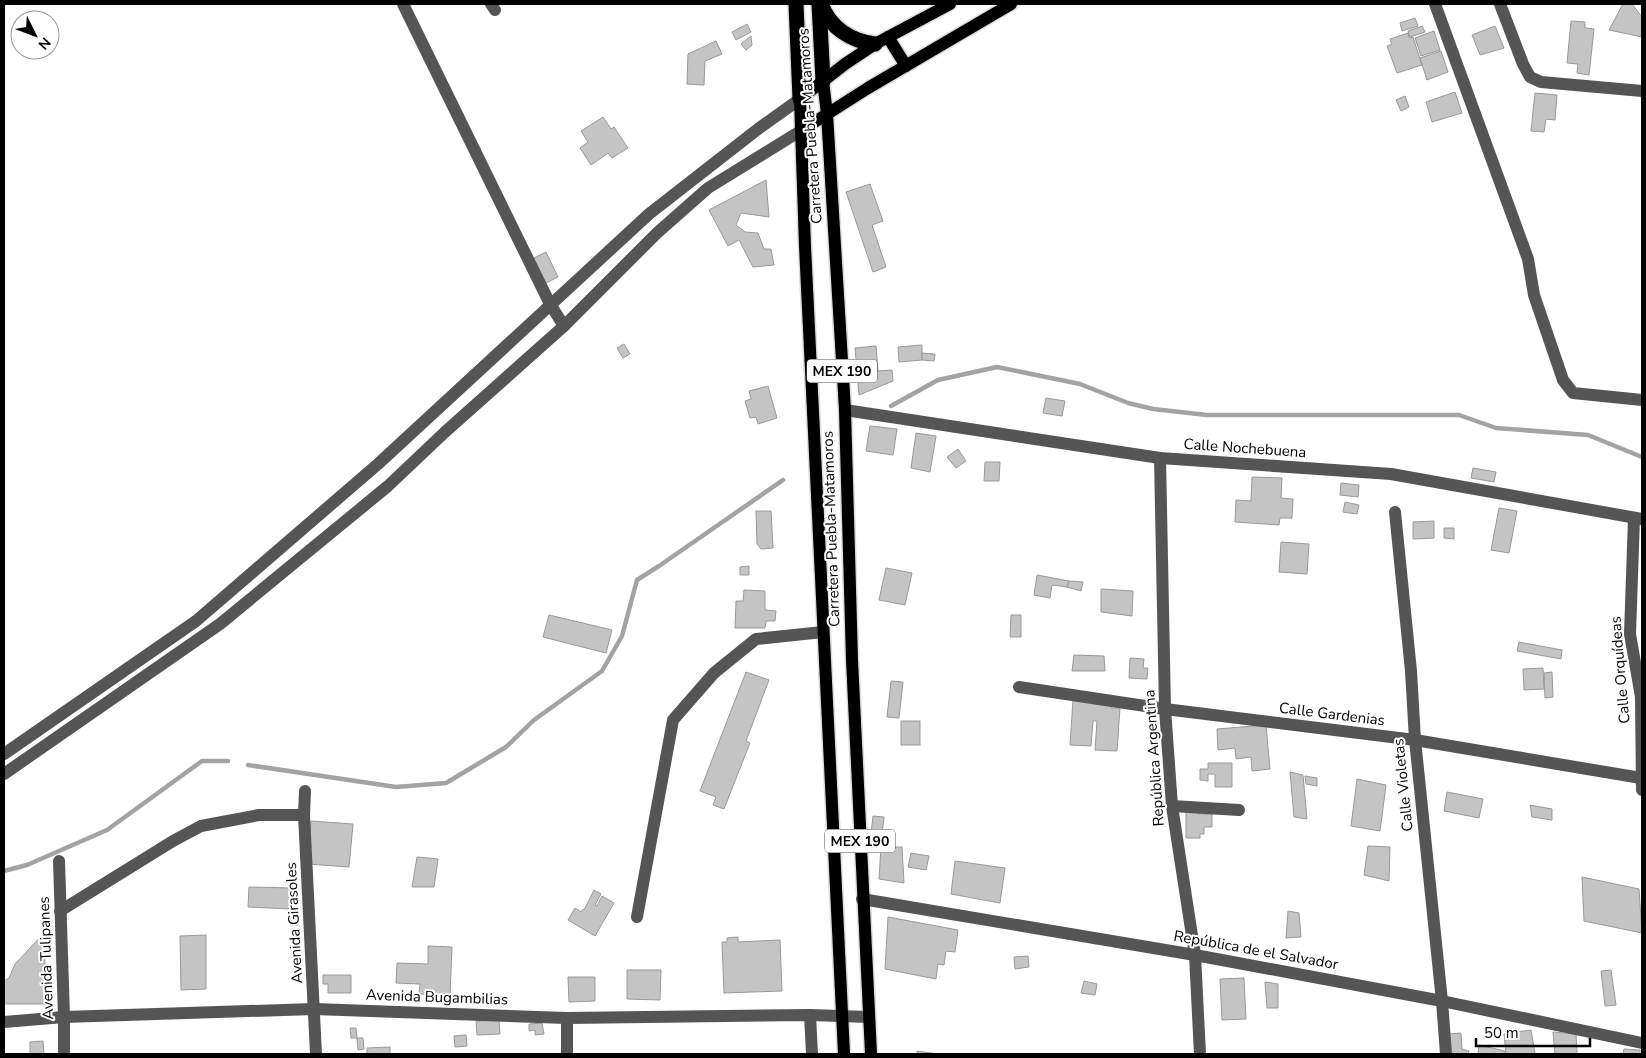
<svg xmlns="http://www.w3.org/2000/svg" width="1646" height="1058" font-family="'Nunito Sans',sans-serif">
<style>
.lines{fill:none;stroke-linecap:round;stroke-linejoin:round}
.stream{stroke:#a3a3a3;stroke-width:4.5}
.building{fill:#c4c4c4;stroke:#999}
.major-casing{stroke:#dbdbdb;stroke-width:15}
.highway-casing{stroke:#dbdbdb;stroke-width:18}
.minor{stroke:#555;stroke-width:12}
.major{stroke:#000;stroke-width:12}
.highway{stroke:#000;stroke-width:15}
.labels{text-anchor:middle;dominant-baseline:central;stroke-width:4;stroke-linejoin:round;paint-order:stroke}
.shield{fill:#fff;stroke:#4c4c4c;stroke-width:1}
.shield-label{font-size:14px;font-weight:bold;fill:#000}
.street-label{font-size:15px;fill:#000;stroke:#fff}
</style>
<rect width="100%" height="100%" fill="#fff"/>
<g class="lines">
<g class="stream">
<path d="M 891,406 L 938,380 L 997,367 L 1080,384 L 1128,403 L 1153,409 L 1207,415 L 1459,415 L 1496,428 L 1588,435 L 1642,457"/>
<path d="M 248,765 L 396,787 L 446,783 L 506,747 L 534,720 L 602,671 L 622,636 L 637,580 L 659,566 L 783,480"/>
<path d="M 4,871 L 27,865 L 107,830 L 202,761 L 228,761"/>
</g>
</g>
<g class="building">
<path d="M 1623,4 L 1632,4 L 1642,17 L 1642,37 L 1609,30 Z"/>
<path d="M 1415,18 L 1418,26 L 1402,31 L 1400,23 Z"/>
<path d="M 1571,21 L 1585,22 L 1585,28 L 1594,29 L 1589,75 L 1577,73 L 1578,64 L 1567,63 Z"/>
<path d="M 747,24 L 751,32 L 736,40 L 732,32 Z"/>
<path d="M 1422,26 L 1425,32 L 1410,37 L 1408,31 Z"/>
<path d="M 1495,26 L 1504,48 L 1480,55 L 1472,35 Z"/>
<path d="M 1434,31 L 1440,50 L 1421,56 L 1415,38 Z"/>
<path d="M 1408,33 L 1409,38 L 1413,37 L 1422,65 L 1397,73 L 1387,46 L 1392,44 L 1390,39 Z"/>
<path d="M 751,36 L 752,45 L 746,50 L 741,44 Z"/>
<path d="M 716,41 L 722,54 L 705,61 L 704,85 L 687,84 L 688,54 Z"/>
<path d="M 1441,51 L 1448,72 L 1427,80 L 1420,58 Z"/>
<path d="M 1455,92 L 1462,113 L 1432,122 L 1426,102 Z"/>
<path d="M 1535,93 L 1557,95 L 1555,120 L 1546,119 L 1544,132 L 1531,131 Z"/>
<path d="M 1405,96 L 1409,107 L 1401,111 L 1396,100 Z"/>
<path d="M 603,117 L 611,129 L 614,127 L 628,148 L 612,158 L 608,153 L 591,165 L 580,148 L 588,142 L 581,131 Z"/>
<path d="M 766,180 L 769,217 L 741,213 L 736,225 L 745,232 L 758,233 L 764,249 L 771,249 L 774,265 L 753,267 L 739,240 L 728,246 L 709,210 Z"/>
<path d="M 870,184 L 883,221 L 872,225 L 886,267 L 873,272 L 846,192 Z"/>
<path d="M 546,252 L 558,277 L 542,285 L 530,260 Z"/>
<path d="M 624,344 L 630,354 L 623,358 L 617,348 Z"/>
<path d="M 922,345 L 922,360 L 899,362 L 898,347 Z"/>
<path d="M 876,346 L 878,371 L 892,370 L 893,381 L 859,395 L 855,348 Z"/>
<path d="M 922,353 L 935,354 L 934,361 L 922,360 Z"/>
<path d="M 768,386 L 777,418 L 758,424 L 756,417 L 750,418 L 745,401 L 751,399 L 749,391 Z"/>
<path d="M 1046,398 L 1065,401 L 1062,416 L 1043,413 Z"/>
<path d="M 870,426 L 897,429 L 893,455 L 866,451 Z"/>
<path d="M 916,433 L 936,436 L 930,472 L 911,468 Z"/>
<path d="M 958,449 L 966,461 L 956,468 L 947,457 Z"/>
<path d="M 985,462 L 1000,462 L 999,481 L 984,481 Z"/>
<path d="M 1473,468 L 1496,472 L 1494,482 L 1471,478 Z"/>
<path d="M 1252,477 L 1282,478 L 1281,498 L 1293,499 L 1292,518 L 1280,518 L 1279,525 L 1235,522 L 1236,500 L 1251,501 Z"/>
<path d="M 1341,483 L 1359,485 L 1358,497 L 1340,495 Z"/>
<path d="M 1345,502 L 1359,505 L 1357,514 L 1343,512 Z"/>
<path d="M 1499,508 L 1517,511 L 1509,553 L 1491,550 Z"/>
<path d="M 756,511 L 771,511 L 773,548 L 761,549 L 757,544 Z"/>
<path d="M 1434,521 L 1434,538 L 1413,539 L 1413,522 Z"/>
<path d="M 1444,528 L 1454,528 L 1454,539 L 1444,538 Z"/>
<path d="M 1281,542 L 1309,544 L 1307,574 L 1279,572 Z"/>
<path d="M 749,566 L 749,575 L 740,575 L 740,567 Z"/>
<path d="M 886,568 L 912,573 L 905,605 L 879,600 Z"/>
<path d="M 1037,575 L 1069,581 L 1067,587 L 1052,585 L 1050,598 L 1034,595 Z"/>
<path d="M 1069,581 L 1083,582 L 1081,591 L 1067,587 Z"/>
<path d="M 1101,589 L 1133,591 L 1132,616 L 1101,612 Z"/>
<path d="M 744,590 L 765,591 L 765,610 L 776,611 L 775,621 L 766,621 L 765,628 L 735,628 L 736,601 L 743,601 Z"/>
<path d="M 549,615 L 612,630 L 606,653 L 543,637 Z"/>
<path d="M 1011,615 L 1021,615 L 1021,637 L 1010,637 Z"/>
<path d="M 1519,642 L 1562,650 L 1561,659 L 1517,651 Z"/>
<path d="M 1074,655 L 1104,656 L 1105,671 L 1072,671 Z"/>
<path d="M 1130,658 L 1144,659 L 1143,668 L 1148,668 L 1147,679 L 1129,678 Z"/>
<path d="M 1543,668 L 1544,689 L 1524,690 L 1523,669 Z"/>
<path d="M 746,672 L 769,680 L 746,741 L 750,743 L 724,809 L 713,805 L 716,797 L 700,791 Z"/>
<path d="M 1552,672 L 1553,697 L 1545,698 L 1544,673 Z"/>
<path d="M 891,681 L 903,682 L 899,718 L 887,717 Z"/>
<path d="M 1073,700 L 1112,702 L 1111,708 L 1120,708 L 1117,751 L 1095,750 L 1097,721 L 1093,721 L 1091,746 L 1070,745 Z"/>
<rect x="901" y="721" width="19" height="24"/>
<path d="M 1266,725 L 1270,769 L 1252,771 L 1251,757 L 1236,759 L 1235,748 L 1218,750 L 1217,729 Z"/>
<path d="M 1208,763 L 1232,763 L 1232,787 L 1215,787 L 1215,774 L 1208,774 L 1208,781 L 1200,780 L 1200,769 L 1208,769 Z"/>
<path d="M 1290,772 L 1303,775 L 1307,819 L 1294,817 Z"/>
<path d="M 1305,776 L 1317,778 L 1317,786 L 1306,784 Z"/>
<path d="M 1357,779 L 1386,785 L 1380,831 L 1351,826 Z"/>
<path d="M 1447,792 L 1483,799 L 1479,818 L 1444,811 Z"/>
<path d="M 1530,805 L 1552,809 L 1552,820 L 1532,817 Z"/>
<path d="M 1186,809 L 1198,809 L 1198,814 L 1212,814 L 1212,827 L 1204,827 L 1204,834 L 1200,834 L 1200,838 L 1186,838 Z"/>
<path d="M 873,816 L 884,817 L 882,834 L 871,833 Z"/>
<path d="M 311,821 L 353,824 L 349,867 L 308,864 Z"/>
<path d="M 1368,846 L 1390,847 L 1389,881 L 1364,875 Z"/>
<path d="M 881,847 L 902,847 L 904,883 L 879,879 Z"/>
<path d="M 911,853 L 929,856 L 926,870 L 908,867 Z"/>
<path d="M 417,857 L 438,859 L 434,887 L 412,887 Z"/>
<path d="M 955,861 L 1005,868 L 1000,903 L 951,894 Z"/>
<path d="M 1582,877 L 1639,889 L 1642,933 L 1584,921 Z"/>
<path d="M 249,887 L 292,888 L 291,909 L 248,907 Z"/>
<path d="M 594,890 L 601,894 L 595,905 L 597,906 L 602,896 L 614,903 L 595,936 L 568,920 L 575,908 L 581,912 L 583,909 L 584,910 Z"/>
<path d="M 1288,911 L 1299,913 L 1301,937 L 1286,938 Z"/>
<path d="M 888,917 L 958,930 L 955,952 L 946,951 L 944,965 L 938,964 L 936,979 L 885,969 Z"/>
<path d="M 45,932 L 45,1004 L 4,1004 L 4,981 L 9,978 L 15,964 Z"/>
<path d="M 206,935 L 206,989 L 181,990 L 180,936 Z"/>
<path d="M 738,937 L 738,942 L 780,940 L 782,991 L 724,993 L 722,942 L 727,942 L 727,938 Z"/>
<path d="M 428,946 L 452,947 L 450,995 L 419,994 L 420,984 L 396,983 L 397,963 L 428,964 Z"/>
<path d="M 1028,956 L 1029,967 L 1015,969 L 1014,957 Z"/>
<path d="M 627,970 L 661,970 L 660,1000 L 627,999 Z"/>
<path d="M 1611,970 L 1616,1005 L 1605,1006 L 1601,971 Z"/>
<path d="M 323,975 L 351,975 L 351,993 L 328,993 L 328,984 L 323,984 Z"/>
<path d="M 568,977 L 595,977 L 595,1001 L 569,1002 Z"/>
<path d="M 1244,978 L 1246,1019 L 1222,1020 L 1220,979 Z"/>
<path d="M 1084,981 L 1097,984 L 1095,995 L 1081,993 Z"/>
<path d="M 1265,982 L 1278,984 L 1278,1008 L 1267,1008 Z"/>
<path d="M 499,1020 L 500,1034 L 477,1035 L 476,1021 Z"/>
<path d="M 542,1023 L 544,1034 L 535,1035 L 535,1030 L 529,1031 L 529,1024 Z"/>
<path d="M 350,1028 L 356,1028 L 357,1038 L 351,1038 Z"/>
<path d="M 1531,1030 L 1535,1054 L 1506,1054 L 1504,1034 Z"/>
<path d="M 1553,1032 L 1576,1034 L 1577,1054 L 1555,1054 Z"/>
<path d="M 1461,1033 L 1462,1049 L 1469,1051 L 1468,1054 L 1451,1054 L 1448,1034 Z"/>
<path d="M 466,1035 L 467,1046 L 455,1047 L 454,1036 Z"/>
<path d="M 357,1038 L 363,1038 L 364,1049 L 358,1050 Z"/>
<path d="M 43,1041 L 44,1054 L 30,1054 L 30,1042 Z"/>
<path d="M 1479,1045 L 1505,1051 L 1505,1054 L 1478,1054 Z"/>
<path d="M 390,1047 L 390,1054 L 367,1054 L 367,1048 Z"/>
<path d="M 1624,1049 L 1640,1050 L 1640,1054 L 1623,1054 Z"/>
<path d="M 917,1051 L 938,1054 L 917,1054 Z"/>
</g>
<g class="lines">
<g class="major-casing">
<g id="major">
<path d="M 888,37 L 906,66"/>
<path d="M 823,81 L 827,114 L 845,410 L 852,660 L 871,1054"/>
<path d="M 802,130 L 868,88 L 1011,4"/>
<path d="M 844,1054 L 805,246 L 800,99 L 845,64 L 875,44 L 950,4"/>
</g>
</g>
<g class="highway-casing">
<g id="highway">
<path d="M 796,4 L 800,99"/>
<path d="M 819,4 L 823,81"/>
<path d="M 821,4 C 830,28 851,41 875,44"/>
</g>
</g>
<g class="minor">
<path d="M 403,4 L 550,304 L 564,326"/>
<path d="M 491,4 L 495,10"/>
<path d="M 1435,4 L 1528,259 L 1534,295 L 1563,380 L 1573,393 L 1642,400"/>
<path d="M 1500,4 L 1523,64 L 1530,77 L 1541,82 L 1642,91"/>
<path d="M 845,410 L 1160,458 L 1391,474 L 1642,519"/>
<path d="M 1160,458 L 1165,709 L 1172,806 L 1195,955 L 1200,1054"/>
<path d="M 1395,512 L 1411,671 L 1415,740 L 1442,1001 L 1446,1054"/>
<path d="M 1634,518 L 1630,634 L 1641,697 L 1642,790"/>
<path d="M 1019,687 L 1165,709 L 1415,740 L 1641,778"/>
<path d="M 4,754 L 196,621 L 378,464 L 649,214 L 758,129 L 800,99"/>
<path d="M 4,774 L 220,624 L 388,486 L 445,432 L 564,326 L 657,233 L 708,188 L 802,130"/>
<path d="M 305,791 L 304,815 L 316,1054"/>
<path d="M 1172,806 L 1239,810"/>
<path d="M 59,861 L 64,1017 L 64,1054"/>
<path d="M 862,899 L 1195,955 L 1442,1001 L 1642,1043"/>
<path d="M 60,911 L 173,841 L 201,826 L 259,815 L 304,815"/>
<path d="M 637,917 L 673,720 L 714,673 L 756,639 L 823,632"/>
<path d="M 810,1015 L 812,1054"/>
<path d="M 567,1018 L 567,1054"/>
<path d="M 4,1022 L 64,1017 L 314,1009 L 567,1018 L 810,1015 L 869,1017"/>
</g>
<use href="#major" class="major"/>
<use href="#highway" class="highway"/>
</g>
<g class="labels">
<g class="shield">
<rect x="807" y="359.5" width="70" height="23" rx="4"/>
<rect x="825" y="829.5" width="70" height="23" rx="4"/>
</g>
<g class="shield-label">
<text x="842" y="371">MEX 190</text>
<text x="860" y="841">MEX 190</text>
</g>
<g class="street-label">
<text transform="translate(810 126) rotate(-94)">Carretera Puebla-Matamoros</text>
<text transform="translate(1245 448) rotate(4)">Calle Nochebuena</text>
<text transform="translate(831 529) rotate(-92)">Carretera Puebla-Matamoros</text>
<text transform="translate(1620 670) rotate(-95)">Calle Orquídeas</text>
<text transform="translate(1332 714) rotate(7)">Calle Gardenias</text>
<text transform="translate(1154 758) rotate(-94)">República Argentina</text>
<text transform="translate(1403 785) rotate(-96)">Calle Violetas</text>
<text transform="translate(294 923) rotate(-93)">Avenida Girasoles</text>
<text transform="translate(1256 950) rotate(10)">República de el Salvador</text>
<text transform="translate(46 958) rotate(-92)">Avenida Tulipanes</text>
<text transform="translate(437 997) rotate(2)">Avenida Bugambilias</text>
</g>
</g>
<rect width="1646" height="1058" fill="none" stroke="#000000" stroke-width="10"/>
<g transform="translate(35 35) rotate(132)"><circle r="24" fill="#ffffff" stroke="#999999"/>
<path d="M0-4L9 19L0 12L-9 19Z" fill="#000000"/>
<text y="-8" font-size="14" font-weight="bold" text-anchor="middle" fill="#000000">N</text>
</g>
<path d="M1476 1038v8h114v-8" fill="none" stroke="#000000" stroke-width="2.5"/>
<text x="1484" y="1038" font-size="15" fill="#000000" stroke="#ffffff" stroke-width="4" paint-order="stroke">50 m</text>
</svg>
